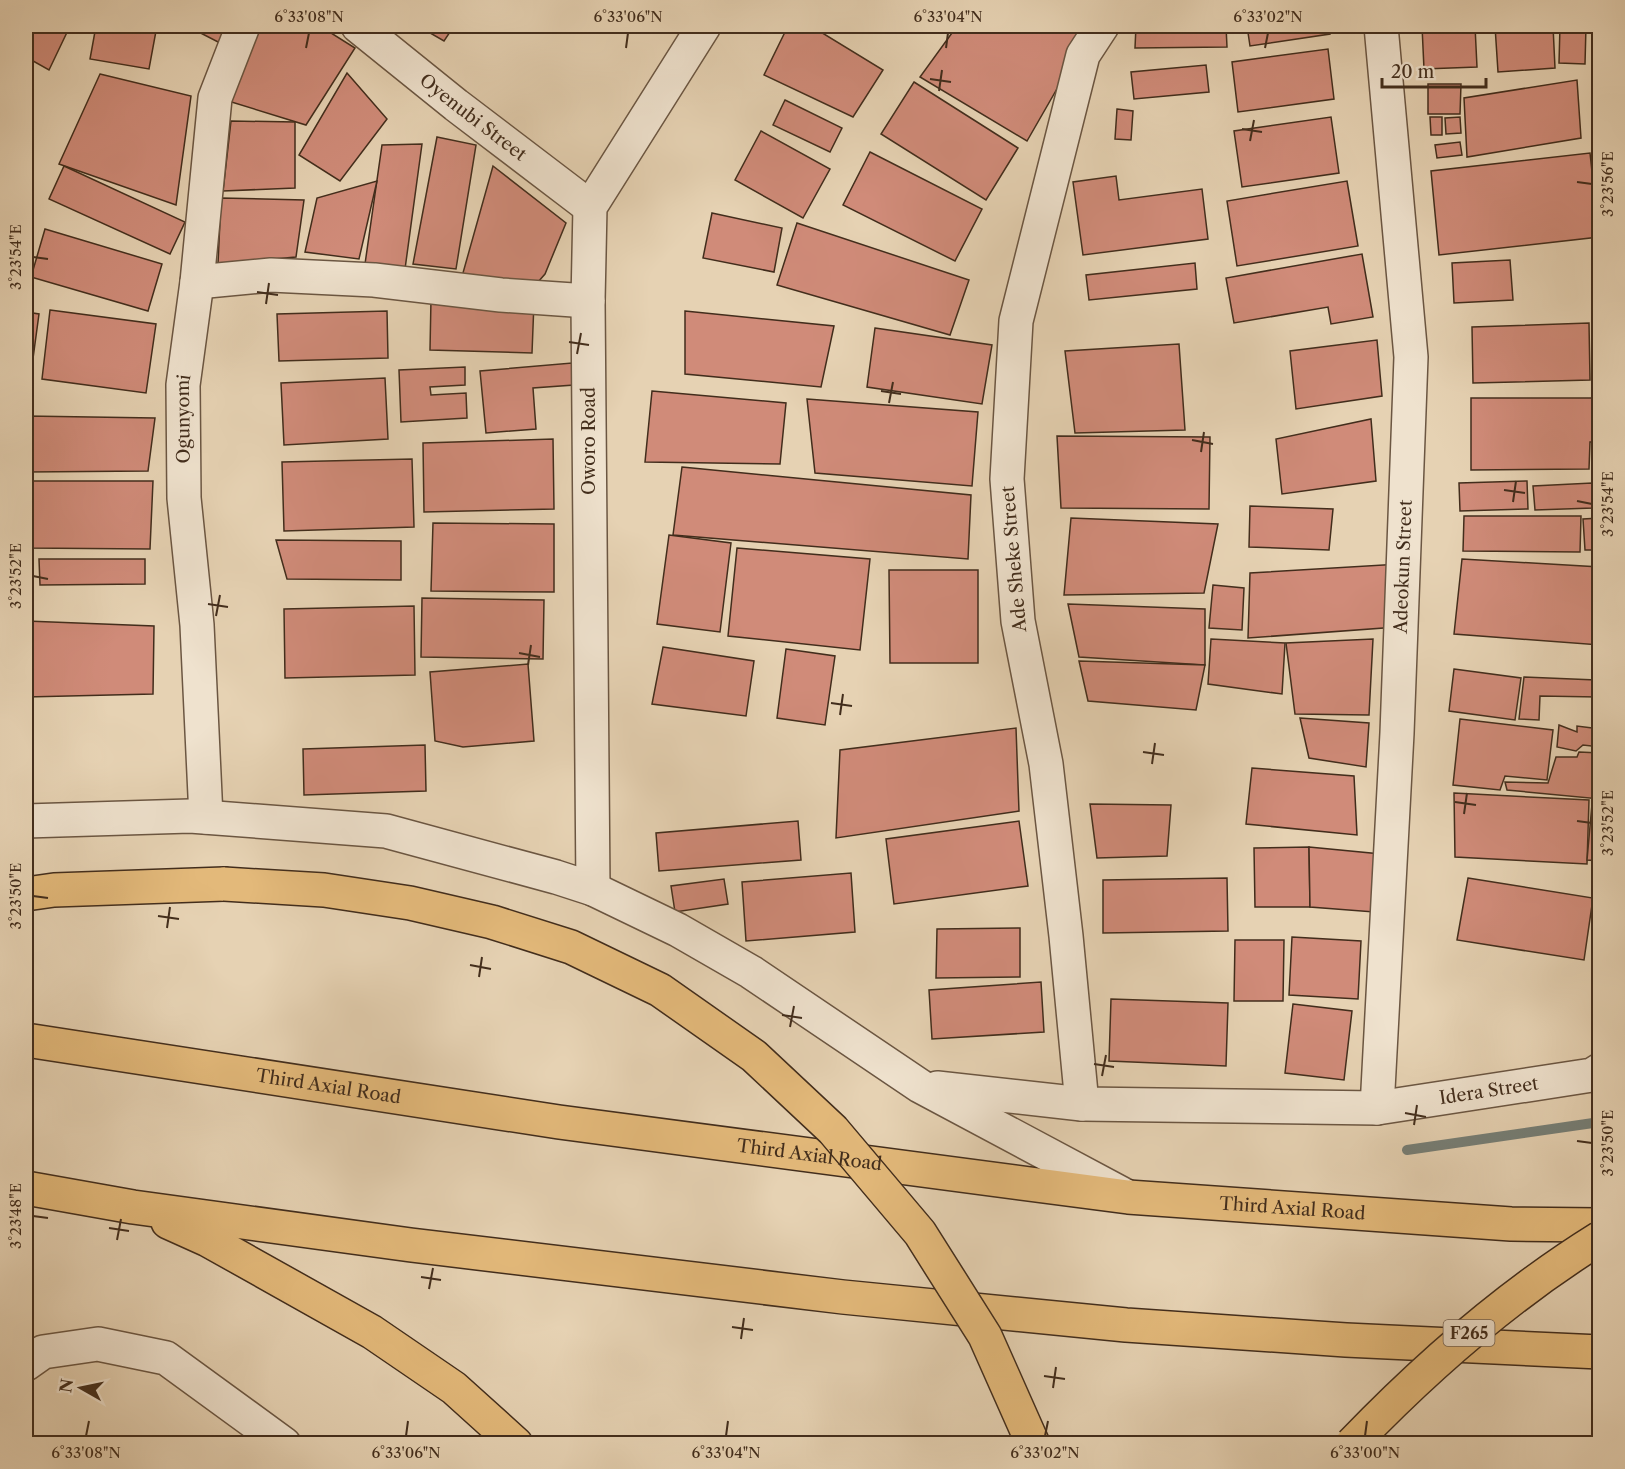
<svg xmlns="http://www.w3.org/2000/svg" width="1625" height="1469" font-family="'Libre Caslon Text',serif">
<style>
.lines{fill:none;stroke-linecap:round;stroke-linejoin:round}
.stream{stroke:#767f77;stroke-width:10}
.building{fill:#d08b79;stroke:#422d1c;stroke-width:1.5}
.minor-casing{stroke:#6b5642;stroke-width:36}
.highway-casing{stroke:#422d1c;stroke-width:36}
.minor{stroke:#efe2ce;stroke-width:33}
.highway{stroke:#e3b97a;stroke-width:33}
.highway-bridge-casing{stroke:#422d1c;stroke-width:36;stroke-linecap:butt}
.highway-bridge{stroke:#e3b97a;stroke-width:33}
.ticks{fill:none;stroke:#422d1c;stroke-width:2}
.labels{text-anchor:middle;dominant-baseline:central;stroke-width:4.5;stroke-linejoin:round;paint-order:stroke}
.shield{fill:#efe2ce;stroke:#766351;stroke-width:1.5}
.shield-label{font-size:16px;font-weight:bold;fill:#422d1c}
.street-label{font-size:18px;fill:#422d1c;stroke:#efe2ce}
.neatline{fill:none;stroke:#422d1c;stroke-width:2}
.ticks-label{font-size:15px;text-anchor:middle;fill:#422d1c}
</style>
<rect width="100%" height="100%" fill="#e6d2b3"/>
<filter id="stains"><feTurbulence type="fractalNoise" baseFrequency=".00333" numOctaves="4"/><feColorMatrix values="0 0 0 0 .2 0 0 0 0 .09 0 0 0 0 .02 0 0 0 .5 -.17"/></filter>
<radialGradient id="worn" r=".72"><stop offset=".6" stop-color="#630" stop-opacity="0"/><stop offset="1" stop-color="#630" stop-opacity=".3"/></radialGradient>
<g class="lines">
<path class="stream" d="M 1407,1150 L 1600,1122"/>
</g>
<g class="building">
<path d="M 26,26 L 70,26 L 49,70 L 26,57 Z"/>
<path d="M 96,26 L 148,26 L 148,29 L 156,31 L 149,69 L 90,59 Z"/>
<path d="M 187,26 L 229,26 L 220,43 Z"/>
<path d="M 253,26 L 320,26 L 355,48 L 306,125 L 225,100 Z"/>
<path d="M 418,26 L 454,26 L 444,41 Z"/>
<path d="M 788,26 L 811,26 L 883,70 L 853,117 L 764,75 Z"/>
<path d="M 957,26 L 1093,26 L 1027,141 L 920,77 Z"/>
<path d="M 1136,26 L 1226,26 L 1227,47 L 1135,48 Z"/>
<path d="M 1247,26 L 1329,26 L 1330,34 L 1250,46 Z"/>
<path d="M 1422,26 L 1475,26 L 1477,67 L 1424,69 Z"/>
<path d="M 1495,26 L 1553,26 L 1555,68 L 1498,72 Z"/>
<path d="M 1560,26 L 1586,26 L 1585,64 L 1559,63 Z"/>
<path d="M 1591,26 L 1600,26 L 1600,66 L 1598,66 Z"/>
<path d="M 1328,49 L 1334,99 L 1238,112 L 1232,62 Z"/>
<path d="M 1206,65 L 1209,92 L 1134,99 L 1131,72 Z"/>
<path d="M 347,73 L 387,119 L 340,181 L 299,155 Z"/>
<path d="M 100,74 L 191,96 L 176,205 L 59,164 Z"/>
<path d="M 1595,77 L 1600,77 L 1600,134 L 1598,134 Z"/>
<path d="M 1577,80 L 1581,138 L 1467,157 L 1464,98 Z"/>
<path d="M 914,82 L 1018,148 L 986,200 L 881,134 Z"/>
<path d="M 1428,84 L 1461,84 L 1460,114 L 1428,114 Z"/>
<path d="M 785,100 L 842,128 L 830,152 L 773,125 Z"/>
<path d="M 1117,109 L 1133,111 L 1131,140 L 1115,139 Z"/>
<path d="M 1331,117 L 1339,173 L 1242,187 L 1234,131 Z"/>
<path d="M 1430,117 L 1442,117 L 1442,135 L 1431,135 Z"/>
<path d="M 1460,117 L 1461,133 L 1446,134 L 1445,118 Z"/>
<path d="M 231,121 L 295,122 L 295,188 L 223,191 Z"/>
<path d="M 761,131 L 830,169 L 803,218 L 735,180 Z"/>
<path d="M 437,137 L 476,145 L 456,269 L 413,264 Z"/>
<path d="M 1460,142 L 1462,155 L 1437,158 L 1435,145 Z"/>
<path d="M 422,144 L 405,269 L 365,264 L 382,145 Z"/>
<path d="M 870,152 L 982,209 L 955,261 L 843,205 Z"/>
<path d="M 1590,153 L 1599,237 L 1439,255 L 1431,171 Z"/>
<path d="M 64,166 L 185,222 L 170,254 L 49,199 Z"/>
<path d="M 493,166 L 566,223 L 545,274 L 538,282 L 461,280 Z"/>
<path d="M 1116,176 L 1119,200 L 1202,189 L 1208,239 L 1083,255 L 1073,182 Z"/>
<path d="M 377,181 L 359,259 L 305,252 L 317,198 Z"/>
<path d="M 1347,181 L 1358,246 L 1237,266 L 1227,201 Z"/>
<path d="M 221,198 L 304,200 L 296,257 L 218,264 Z"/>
<path d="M 712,213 L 782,228 L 774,272 L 703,258 Z"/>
<path d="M 797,223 L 969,280 L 950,335 L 777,285 Z"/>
<path d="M 45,229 L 162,264 L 148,311 L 31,277 Z"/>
<path d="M 1362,254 L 1373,317 L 1331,324 L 1328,307 L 1234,323 L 1226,278 Z"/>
<path d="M 1510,260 L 1513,300 L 1454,303 L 1452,263 Z"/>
<path d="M 1195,263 L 1197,289 L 1089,300 L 1086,275 Z"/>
<path d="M 431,299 L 534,302 L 532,353 L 430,350 Z"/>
<path d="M 50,310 L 156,324 L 146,393 L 42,379 Z"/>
<path d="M 387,311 L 388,358 L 279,361 L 277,314 Z"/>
<path d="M 685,311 L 834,326 L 821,387 L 685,374 Z"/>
<path d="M 26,312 L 39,314 L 29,388 L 26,387 Z"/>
<path d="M 1589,323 L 1590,380 L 1473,383 L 1472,327 Z"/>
<path d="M 875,328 L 992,345 L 982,404 L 867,387 Z"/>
<path d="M 1377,340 L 1382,396 L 1296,409 L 1290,351 Z"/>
<path d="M 1179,344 L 1185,430 L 1075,433 L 1065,351 Z"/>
<path d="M 572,363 L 574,385 L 533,388 L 536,429 L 486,433 L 480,371 Z"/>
<path d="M 465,367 L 465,385 L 430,387 L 431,395 L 466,393 L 467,418 L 401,422 L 399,370 Z"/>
<path d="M 385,378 L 388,439 L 284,445 L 281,383 Z"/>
<path d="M 652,391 L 786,403 L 780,464 L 645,462 Z"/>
<path d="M 1471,398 L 1600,398 L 1600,442 L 1590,442 L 1589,469 L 1471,470 Z"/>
<path d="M 807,399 L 978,412 L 972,486 L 815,473 Z"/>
<path d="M 26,416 L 155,418 L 148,471 L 26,472 Z"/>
<path d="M 1371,419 L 1376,481 L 1282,494 L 1276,439 Z"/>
<path d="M 1057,436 L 1210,437 L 1209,509 L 1061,508 Z"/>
<path d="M 553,439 L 554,509 L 424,512 L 423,443 Z"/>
<path d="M 412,459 L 414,527 L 284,531 L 282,462 Z"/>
<path d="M 682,467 L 971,495 L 968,559 L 673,535 Z"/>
<path d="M 26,481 L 153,481 L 150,549 L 26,548 Z"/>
<path d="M 1527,481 L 1528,509 L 1460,511 L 1459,483 Z"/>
<path d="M 1592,483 L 1593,508 L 1535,510 L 1533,486 Z"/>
<path d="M 1250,506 L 1333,509 L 1329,550 L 1249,547 Z"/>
<path d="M 1464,516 L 1581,516 L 1580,552 L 1463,551 Z"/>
<path d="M 1071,518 L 1218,524 L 1204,593 L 1064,595 Z"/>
<path d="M 1600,518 L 1600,550 L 1585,550 L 1583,519 Z"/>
<path d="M 433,523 L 554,524 L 554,592 L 431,591 Z"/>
<path d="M 669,535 L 731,543 L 720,632 L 657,624 Z"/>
<path d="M 276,540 L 401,541 L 401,580 L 287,579 Z"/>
<path d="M 737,548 L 870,559 L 860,650 L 728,636 Z"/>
<path d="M 39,559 L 145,559 L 145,584 L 40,585 Z"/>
<path d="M 1462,559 L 1600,567 L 1600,645 L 1454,634 Z"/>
<path d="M 1400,564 L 1397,627 L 1248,638 L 1250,573 Z"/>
<path d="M 889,570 L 978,570 L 978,663 L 890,663 Z"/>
<path d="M 1213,585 L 1244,588 L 1242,630 L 1209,628 Z"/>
<path d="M 422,598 L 544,600 L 543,659 L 421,657 Z"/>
<path d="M 1068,604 L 1205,609 L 1205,665 L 1079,657 Z"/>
<path d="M 414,606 L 415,675 L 285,678 L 284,609 Z"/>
<path d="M 26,621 L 154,626 L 153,694 L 26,697 Z"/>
<path d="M 1211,639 L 1285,643 L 1282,694 L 1208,684 Z"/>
<path d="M 1373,639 L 1369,715 L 1295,714 L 1286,643 Z"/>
<path d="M 663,647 L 754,661 L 746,716 L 652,704 Z"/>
<path d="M 786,649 L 835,656 L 825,725 L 777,718 Z"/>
<path d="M 1079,661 L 1205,665 L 1196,710 L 1088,701 Z"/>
<path d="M 528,664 L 534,741 L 463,747 L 435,741 L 430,672 Z"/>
<path d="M 1454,669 L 1521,678 L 1515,720 L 1449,711 Z"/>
<path d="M 1524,677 L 1596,680 L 1598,697 L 1540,696 L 1539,720 L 1519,719 Z"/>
<path d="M 1300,718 L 1369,723 L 1366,767 L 1309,758 Z"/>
<path d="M 1460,719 L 1553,730 L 1547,780 L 1505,776 L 1500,790 L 1453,785 Z"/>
<path d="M 1559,725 L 1577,732 L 1577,726 L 1600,729 L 1600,747 L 1583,745 L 1576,751 L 1557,747 Z"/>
<path d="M 1016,728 L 1019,811 L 836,838 L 840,750 Z"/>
<path d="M 425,745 L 426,791 L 304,795 L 303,749 Z"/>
<path d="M 1579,752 L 1600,753 L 1600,799 L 1507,790 L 1505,782 L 1548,783 L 1556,757 L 1577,757 Z"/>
<path d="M 1252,768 L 1354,776 L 1357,835 L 1246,824 Z"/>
<path d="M 1454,793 L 1589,800 L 1587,864 L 1455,857 Z"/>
<path d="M 1090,804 L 1171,805 L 1167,856 L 1097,858 Z"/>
<path d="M 1592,804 L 1600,805 L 1600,861 L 1587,860 Z"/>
<path d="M 798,821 L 801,860 L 659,871 L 656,833 Z"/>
<path d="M 1019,821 L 1028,886 L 894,904 L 886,839 Z"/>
<path d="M 1309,847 L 1310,907 L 1255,907 L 1254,848 Z"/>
<path d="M 1309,847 L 1381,854 L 1387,913 L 1310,907 Z"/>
<path d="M 851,873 L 855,932 L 746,941 L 742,882 Z"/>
<path d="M 1227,878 L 1228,931 L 1103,933 L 1103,880 Z"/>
<path d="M 1468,878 L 1593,898 L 1584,960 L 1457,940 Z"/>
<path d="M 724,879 L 728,904 L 675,912 L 671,886 Z"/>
<path d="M 1020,928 L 1020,977 L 936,978 L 937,929 Z"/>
<path d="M 1292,937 L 1361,941 L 1358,999 L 1289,995 Z"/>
<path d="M 1235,940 L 1284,940 L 1283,1001 L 1234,1001 Z"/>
<path d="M 1041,982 L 1044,1032 L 932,1039 L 929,990 Z"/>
<path d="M 1111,999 L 1228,1003 L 1226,1066 L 1109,1061 Z"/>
<path d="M 1293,1004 L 1352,1011 L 1344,1080 L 1285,1073 Z"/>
</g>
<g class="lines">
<g class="minor-casing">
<g id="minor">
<path id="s1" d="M 358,26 L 456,105 L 590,207"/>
<path d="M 197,282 L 271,275 L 374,280 L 501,295 L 588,301"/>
<path id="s2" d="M 206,817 L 197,625 L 184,498 L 183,385 L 197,282 L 215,98 L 243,26"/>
<path d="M 26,821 L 190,816 L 386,831 L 556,877 L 593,889 L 678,930 L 751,972 L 920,1086 L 1124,1195"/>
<path d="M 593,889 L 588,301 L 590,207 L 704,26"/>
<path id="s3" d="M 937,1088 L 1082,1104 L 1377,1108 L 1592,1075 L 1600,1070"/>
<path d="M 1082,1104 L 1066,936 L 1046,764 L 1018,621 L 1007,479 L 1016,321 L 1083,55 L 1102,26"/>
<path id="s4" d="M 1377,1108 L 1397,733 L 1411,357 L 1381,26"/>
<path d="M 26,1364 L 43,1352 L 98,1344 L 166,1358 L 284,1444"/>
</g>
</g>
<g class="highway-casing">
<g id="highway">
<path d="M 26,894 L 54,890 L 224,884"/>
<path id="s5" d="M 26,1040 L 559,1122 L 1128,1197 L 1511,1224 L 1600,1225"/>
<path d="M 26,1188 L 133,1207 L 411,1245 L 843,1297 L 1126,1325 L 1346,1340 L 1600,1352"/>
<path d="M 168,1222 L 208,1240 L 372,1332 L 454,1388 L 516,1444"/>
</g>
</g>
<use href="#minor" class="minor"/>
<use href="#highway" class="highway"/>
<g class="highway-bridge-casing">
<g id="highway-bridge">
<path d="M 224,884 L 324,890 L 410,903 L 492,922 L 571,947 L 660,990 L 754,1056 L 833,1130 L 920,1233 L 985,1336 L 1033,1444"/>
<path d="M 1352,1444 C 1427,1366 1508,1295 1600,1238"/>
</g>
</g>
<use href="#highway-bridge" class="highway-bridge"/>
</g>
<path class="ticks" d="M 306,48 L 309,33M 626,48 L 628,33M 946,48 L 948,33M 1265,48 L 1268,33M 930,79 L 951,82M 939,91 L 942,70M 1242,129 L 1262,132M 1250,141 L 1254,120M 1577,182 L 1592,184M 33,257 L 48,259M 257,292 L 278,295M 266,304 L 269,283M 569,342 L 589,345M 577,354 L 581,333M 881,391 L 901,394M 889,403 L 893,382M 1192,440 L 1213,444M 1201,452 L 1204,432M 1504,490 L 1525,493M 1577,501 L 1592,504M 1513,502 L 1516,481M 33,576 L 48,579M 208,604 L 228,607M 216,616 L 220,595M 519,653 L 540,657M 528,665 L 531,645M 831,703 L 852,706M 840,715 L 843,694M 1143,752 L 1164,755M 1152,764 L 1155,743M 1455,802 L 1476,805M 1464,814 L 1467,793M 1577,821 L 1592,823M 33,896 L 48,898M 158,916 L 179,919M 167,928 L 170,907M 470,965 L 491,969M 479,977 L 482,957M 782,1015 L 802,1018M 790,1027 L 794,1006M 1094,1064 L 1114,1067M 1102,1076 L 1106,1055M 1405,1113 L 1426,1117M 1414,1125 L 1417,1105M 1577,1141 L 1592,1143M 33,1216 L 48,1218M 109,1228 L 129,1231M 117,1240 L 121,1219M 421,1277 L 441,1280M 429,1289 L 433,1268M 732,1327 L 753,1330M 741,1339 L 744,1318M 1044,1376 L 1065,1379M 1053,1388 L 1056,1367M 86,1436 L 89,1421M 406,1436 L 408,1421M 726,1436 L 728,1421M 1045,1436 L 1048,1421M 1365,1436 L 1367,1421"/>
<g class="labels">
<rect class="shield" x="1443.5" y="1320" width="51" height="26" rx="4.5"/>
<g class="shield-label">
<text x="1469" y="1333">F265</text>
</g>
<g class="street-label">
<text stroke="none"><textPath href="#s1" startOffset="147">Oyenubi Street</textPath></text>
<text stroke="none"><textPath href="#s2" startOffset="399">Ogunyomi</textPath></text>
<text transform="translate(589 441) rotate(-90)">Oworo Road</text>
<text transform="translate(1014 559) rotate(-95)">Ade Sheke Street</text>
<text stroke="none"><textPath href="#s4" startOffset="542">Adeokun Street</textPath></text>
<text stroke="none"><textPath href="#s5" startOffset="306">Third Axial Road</textPath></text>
<text stroke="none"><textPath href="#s3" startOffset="554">Idera Street</textPath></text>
<text stroke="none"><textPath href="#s5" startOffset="792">Third Axial Road</textPath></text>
<text stroke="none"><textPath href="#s5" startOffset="1278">Third Axial Road</textPath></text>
</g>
</g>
<rect width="1625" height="1469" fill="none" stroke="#e6d2b3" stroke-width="66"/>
<g transform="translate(81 1388) rotate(279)" stroke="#efe2ce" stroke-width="4.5" paint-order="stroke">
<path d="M0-4.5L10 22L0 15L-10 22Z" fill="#422d1c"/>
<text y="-9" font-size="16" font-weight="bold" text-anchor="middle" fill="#422d1c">N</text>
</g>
<path d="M1382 78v9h104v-9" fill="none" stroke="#422d1c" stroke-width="3"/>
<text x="1391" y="78" font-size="18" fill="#422d1c" stroke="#efe2ce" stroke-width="4.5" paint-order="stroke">20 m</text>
<rect x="33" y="33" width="1559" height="1403" class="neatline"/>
<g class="ticks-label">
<text x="309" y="22">6°33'08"N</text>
<text x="628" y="22">6°33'06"N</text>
<text x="948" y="22">6°33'04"N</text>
<text x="1268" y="22">6°33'02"N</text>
<text transform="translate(1608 184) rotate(-90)" y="5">3°23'56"E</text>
<text transform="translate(16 257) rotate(-90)" y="5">3°23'54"E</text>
<text transform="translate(1608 504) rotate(-90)" y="5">3°23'54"E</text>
<text transform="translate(16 576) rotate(-90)" y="5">3°23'52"E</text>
<text transform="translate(1608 823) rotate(-90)" y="5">3°23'52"E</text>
<text transform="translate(16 896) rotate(-90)" y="5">3°23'50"E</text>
<text transform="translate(1608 1143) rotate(-90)" y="5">3°23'50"E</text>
<text transform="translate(16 1216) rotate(-90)" y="5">3°23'48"E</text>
<text x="86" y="1458">6°33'08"N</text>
<text x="406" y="1458">6°33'06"N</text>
<text x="726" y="1458">6°33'04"N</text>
<text x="1045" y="1458">6°33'02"N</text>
<text x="1365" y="1458">6°33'00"N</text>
</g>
<rect width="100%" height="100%" filter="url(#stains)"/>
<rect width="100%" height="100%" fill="url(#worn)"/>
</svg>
